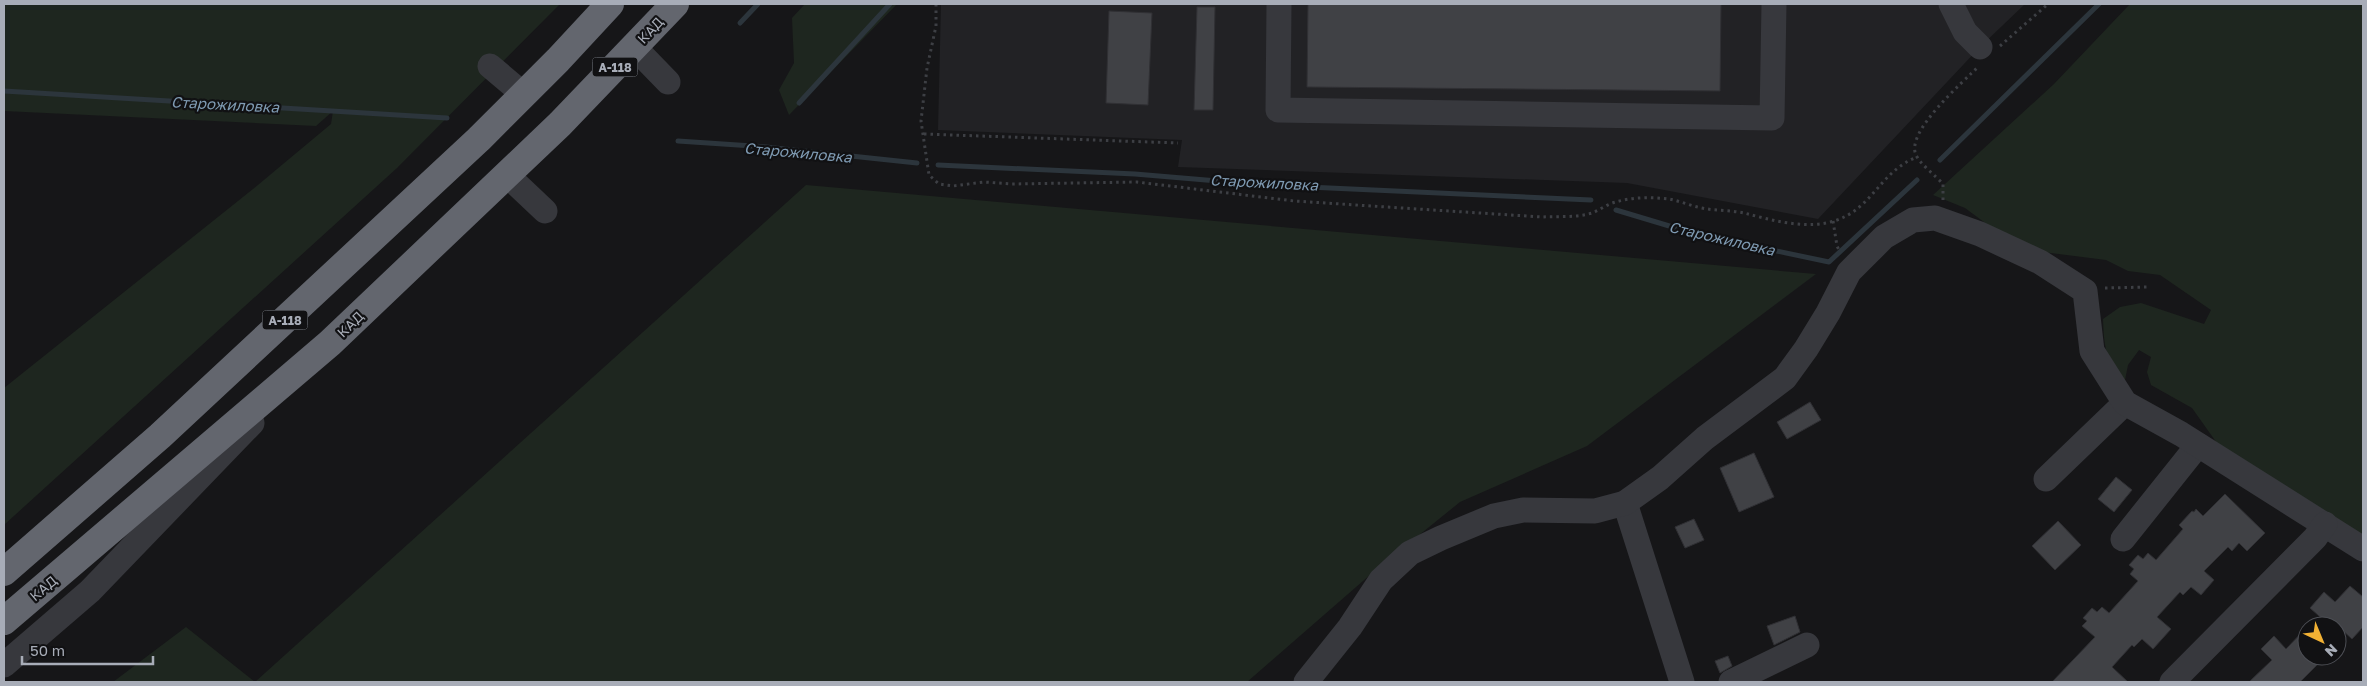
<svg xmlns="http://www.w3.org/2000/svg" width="2367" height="686" font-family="'Golos Text',sans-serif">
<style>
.built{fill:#222225}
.green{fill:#1e261f}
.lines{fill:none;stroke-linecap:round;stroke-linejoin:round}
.stream{stroke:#2c353c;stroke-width:5}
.building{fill:#404145;stroke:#303034}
.path{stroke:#3d3f44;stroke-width:3;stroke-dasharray:2.5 4;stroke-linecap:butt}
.minor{stroke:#37383d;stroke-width:25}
.highway{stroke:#63666e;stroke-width:28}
.labels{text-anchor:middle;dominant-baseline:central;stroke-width:4.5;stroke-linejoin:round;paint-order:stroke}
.shield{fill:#111113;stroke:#7b7e86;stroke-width:1}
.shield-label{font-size:12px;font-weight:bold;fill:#a8adb8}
.street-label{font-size:14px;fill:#a8adb8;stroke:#111113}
.water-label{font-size:15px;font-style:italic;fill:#7f9bb3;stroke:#111113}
</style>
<rect width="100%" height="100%" fill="#161618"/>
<path class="built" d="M 941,4 L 2025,4 L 1980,47 L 1818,219 L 1627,183 L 1178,167 L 1182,140 L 938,130 Z"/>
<g class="green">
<path d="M 4,4 L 560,4 L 397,168 L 4,525 L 4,388 L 253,189 L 331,124 L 333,111 L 316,126 L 4,111 Z"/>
<path d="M 805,4 L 897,4 L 789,115 L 779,90 L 794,63 L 792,18 Z"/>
<path d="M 2130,4 L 2363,4 L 2363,539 L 2219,446 L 2192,408 L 2151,385 L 2147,372 L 2151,357 L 2139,350 L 2128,365 L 2125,380 C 2105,362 2104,345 2103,319 L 2120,307 L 2141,303 L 2204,324 L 2211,310 L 2160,275 L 2128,271 L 2106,260 L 2043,252 L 1992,228 L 1965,208 L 1933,195 L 2054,84 Z"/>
<path d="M 806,185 L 1816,274 L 1587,446 L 1460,502 L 1371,574 L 1247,682 L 113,682 L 186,627 L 255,682 Z"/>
</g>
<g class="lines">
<g class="stream">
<path d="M 740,23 L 758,4"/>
<path d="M 4,91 L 447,118"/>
<path d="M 799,103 L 890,4"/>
<path d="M 678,141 L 766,147 L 917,163"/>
<path d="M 1940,160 L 2099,4"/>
<path d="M 938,165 L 1135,174 L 1265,185 L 1591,200"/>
<path d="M 1616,210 L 1696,234 L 1829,262 L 1917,180"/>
</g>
</g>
<g class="building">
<path d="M 1308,4 L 1721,4 L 1720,91 L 1307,87 Z"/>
<path d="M 1197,7 L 1215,7 L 1213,110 L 1194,110 Z"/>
<path d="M 1109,11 L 1152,13 L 1148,105 L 1106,103 Z"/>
<path d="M 1810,402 L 1821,420 L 1787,439 L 1777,422 Z"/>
<path d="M 1754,453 L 1774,497 L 1739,512 L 1720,468 Z"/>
<path d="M 2116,477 L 2132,490 L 2114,512 L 2098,499 Z"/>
<path d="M 2225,494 L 2265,533 L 2247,551 L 2239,543 L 2232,551 L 2228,547 L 2204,571 L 2214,580 L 2201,595 L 2191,587 L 2183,595 L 2180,592 L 2157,617 L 2171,629 L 2153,649 L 2142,639 L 2134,647 L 2132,645 L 2112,667 L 2128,682 L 2052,682 L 2095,637 L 2082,626 L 2087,621 L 2083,618 L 2092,608 L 2097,612 L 2102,607 L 2109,613 L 2138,581 L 2130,574 L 2134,569 L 2129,565 L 2138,555 L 2143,559 L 2148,553 L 2156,560 L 2183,529 L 2179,525 L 2192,511 L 2194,512 L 2196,509 L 2203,516 Z"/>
<path d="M 1694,519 L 1704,540 L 1685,548 L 1675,527 Z"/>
<path d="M 2058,521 L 2081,545 L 2055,570 L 2032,546 Z"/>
<path d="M 2350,586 L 2363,597 L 2363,627 L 2352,639 L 2330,619 L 2327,623 L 2310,608 L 2324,592 L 2335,602 Z"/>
<path d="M 1795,616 L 1800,632 L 1774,645 L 1767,626 Z"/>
<path d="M 2307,627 L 2307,656 L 2326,656 L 2300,682 L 2249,682 L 2272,660 L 2261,649 L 2274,636 L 2286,649 Z"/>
<path d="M 1728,656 L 1732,666 L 1720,673 L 1715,661 Z"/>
</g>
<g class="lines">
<g class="path">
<path d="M 936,4 L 936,26 L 927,68 L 921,121 L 929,175 L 939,184 L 953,186 L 984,182 L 1012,184 L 1137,182 L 1294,201 L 1542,217 C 1558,216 1576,218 1592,213 C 1600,210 1607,204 1616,202 C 1632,197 1652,197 1669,199 C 1680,201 1691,206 1702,208 C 1716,211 1730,210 1744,213 C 1771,220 1806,230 1834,221 C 1873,209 1879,172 1917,157"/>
<path d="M 2000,46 L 2048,4"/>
<path d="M 924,134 L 1178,143"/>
<path d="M 1943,200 L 1943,184 C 1936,176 1920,164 1916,155 C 1905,132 1963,82 1979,66"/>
<path d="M 1833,221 L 1837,246 L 1840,252"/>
<path d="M 2105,288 L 2147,287"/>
</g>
<g class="minor">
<path d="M 1279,4 L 1278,110 L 1772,118 L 1774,4"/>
<path d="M 1951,4 L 1965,32 L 1980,47"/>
<path d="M 634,47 L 668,82"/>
<path d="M 490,66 L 523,94"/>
<path d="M 507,175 L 545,211"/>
<path d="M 2046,479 L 2125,403"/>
<path d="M 1625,503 L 1682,682"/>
<path d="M 2123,539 L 2198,445"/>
<path d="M 4,665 L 90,591 L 252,423"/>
<path d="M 1306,682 L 1350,627 L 1381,580 L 1410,553 L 1441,538 L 1494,516 L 1523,510 L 1595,511 L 1625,503 L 1660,478 L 1705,438 L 1785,378 L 1806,349 L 1828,313 L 1849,272 L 1884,237 L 1913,220 L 1935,218 L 1980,234 L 2040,262 L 2085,291 L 2092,351 L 2125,403 L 2181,434 L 2363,549"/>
<path d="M 1731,682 L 1807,645"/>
<path d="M 2172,682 L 2315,538 L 2325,524"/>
</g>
<g class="highway">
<path d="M 4,572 L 160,436 L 479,139 L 558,60 L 610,4"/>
<path d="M 4,621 L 330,343 L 560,124 L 675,4"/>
</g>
</g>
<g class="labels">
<g class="shield">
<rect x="592.5" y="57.5" width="45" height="19" rx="4"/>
<rect x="262.5" y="310.5" width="45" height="19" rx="4"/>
</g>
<g class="shield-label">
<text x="615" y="67">А-118</text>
<text x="285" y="320">А-118</text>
</g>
<g class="street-label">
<text transform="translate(650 30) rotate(-47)">КАД</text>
<text transform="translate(350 324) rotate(-44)">КАД</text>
<text transform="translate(43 588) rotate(-40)">КАД</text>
</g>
<g class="water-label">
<text transform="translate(225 104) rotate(3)">Старожиловка</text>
<text transform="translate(798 152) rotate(5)">Старожиловка</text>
<text transform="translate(1264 182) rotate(3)">Старожиловка</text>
<text transform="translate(1722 238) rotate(13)">Старожиловка</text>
</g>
</g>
<rect width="2367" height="686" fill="none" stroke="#a8adb8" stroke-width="10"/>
<g transform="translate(2322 641) rotate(136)"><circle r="24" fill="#111113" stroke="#4d4f55"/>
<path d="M0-4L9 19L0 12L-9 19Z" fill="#f2b134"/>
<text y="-8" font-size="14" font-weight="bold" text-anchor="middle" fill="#a8adb8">N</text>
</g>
<path d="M22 656v8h131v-8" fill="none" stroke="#a8adb8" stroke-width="2.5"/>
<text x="30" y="656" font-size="15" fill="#a8adb8" stroke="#111113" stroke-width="4" paint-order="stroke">50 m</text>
</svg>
